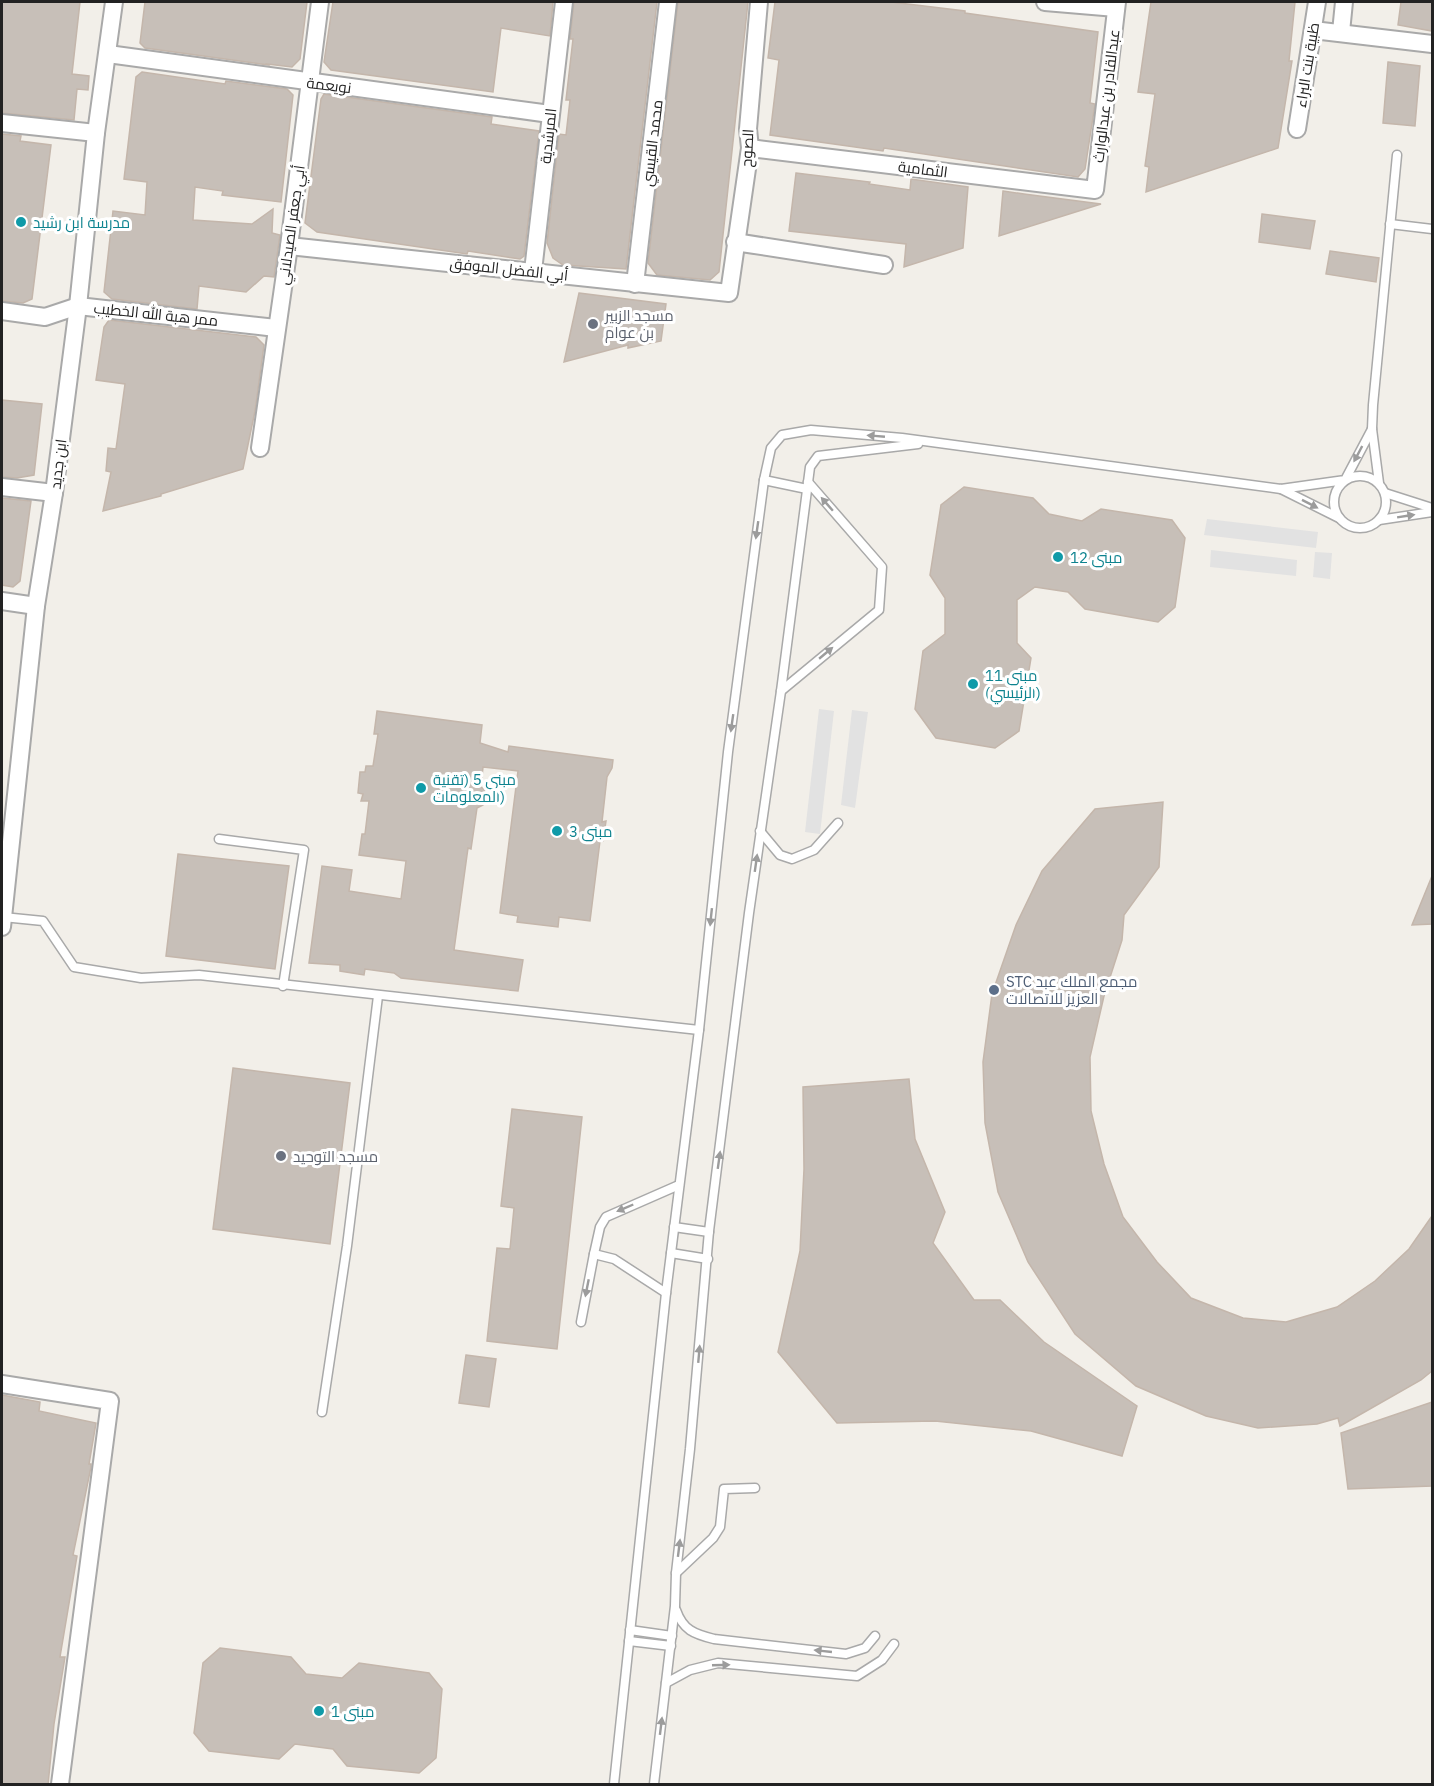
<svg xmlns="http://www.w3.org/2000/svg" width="1434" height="1786" font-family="'IBM Plex Sans',Cairo,sans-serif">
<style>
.parking{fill:#e2e2e2}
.building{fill:#c7bfb8;stroke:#c4b6ab;stroke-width:1.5}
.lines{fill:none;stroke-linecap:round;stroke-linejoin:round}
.lane-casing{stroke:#a9a9a9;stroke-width:11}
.street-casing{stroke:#a9a9a9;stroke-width:20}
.lane{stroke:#fff;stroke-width:8}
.street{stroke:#fff;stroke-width:16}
.oneway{fill:#9c9c9c}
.culture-dot{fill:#0f9aa8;stroke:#fff;stroke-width:2}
.worship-dot{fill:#6b7280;stroke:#fff;stroke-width:2}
.service-dot{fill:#5c6f8a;stroke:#fff;stroke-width:2}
.labels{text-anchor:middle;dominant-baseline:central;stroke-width:6;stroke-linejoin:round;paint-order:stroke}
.street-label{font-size:15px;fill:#222;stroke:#fff}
.culture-label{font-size:15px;fill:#0d838f;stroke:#fff;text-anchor:start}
.worship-label{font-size:15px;fill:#5b616d;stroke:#fff;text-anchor:start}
.service-label{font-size:15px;fill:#4e5e75;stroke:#fff;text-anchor:start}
</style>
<rect width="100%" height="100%" fill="#f2efe9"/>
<g class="parking">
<path d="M 1207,519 L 1318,532 L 1316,548 L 1204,535 Z"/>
<path d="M 1211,550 L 1297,560 L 1296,576 L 1210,567 Z"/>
<path d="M 1315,552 L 1332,553 L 1330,579 L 1313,577 Z"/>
<path d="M 819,709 L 834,711 L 820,834 L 805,832 Z"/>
<path d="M 852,710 L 868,712 L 855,808 L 841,805 Z"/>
</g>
<g class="building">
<path d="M 2,2 L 80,2 L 72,74 L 89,76 L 88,90 L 77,89 L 74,120 L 2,113 Z"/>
<path d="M 145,2 L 307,2 L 300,59 L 292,67 L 267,64 L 268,65 L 145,48 L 140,43 Z"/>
<path d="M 333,2 L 553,2 L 550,36 L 501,28 L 493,92 L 331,70 L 324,62 Z"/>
<path d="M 574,2 L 657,2 L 626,269 L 563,265 L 553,258 L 547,243 L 559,134 L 566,135 L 570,100 L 566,100 L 573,39 L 570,39 Z"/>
<path d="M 678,2 L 748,2 L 719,272 L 710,280 L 657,275 L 648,263 Z"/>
<path d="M 775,2 L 891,2 L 965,11 L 965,13 L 1098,32 L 1090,103 L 1095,104 L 1085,169 L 1078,177 L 884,148 L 883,151 L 770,135 L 779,60 L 768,58 Z"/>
<path d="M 1151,2 L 1295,2 L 1289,61 L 1292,61 L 1278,148 L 1146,192 L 1149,167 L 1145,166 L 1155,94 L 1138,92 Z"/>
<path d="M 1401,2 L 1432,2 L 1432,31 L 1398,25 Z"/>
<path d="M 1388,62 L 1420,66 L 1415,126 L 1383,123 Z"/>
<path d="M 142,72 L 225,84 L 226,81 L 287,89 L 293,95 L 281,202 L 222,195 L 223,191 L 195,187 L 193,220 L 252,224 L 273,209 L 272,233 L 280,235 L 274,277 L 264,276 L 246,292 L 199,286 L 197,309 L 112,299 L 104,292 L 113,211 L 145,215 L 147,182 L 124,179 L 136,77 Z"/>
<path d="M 324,94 L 492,117 L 491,124 L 539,131 L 524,256 L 520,259 L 468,251 L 467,254 L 317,232 L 305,223 L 321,99 Z"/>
<path d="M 2,134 L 21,136 L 20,141 L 51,145 L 32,299 L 23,303 L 2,301 Z"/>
<path d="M 796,173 L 870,182 L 869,184 L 910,190 L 911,179 L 968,187 L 963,248 L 904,267 L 906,244 L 789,231 Z"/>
<path d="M 1003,191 L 1024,194 L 1101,204 L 999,236 Z"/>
<path d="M 1262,214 L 1315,221 L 1310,249 L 1259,242 Z"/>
<path d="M 1330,251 L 1379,258 L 1376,282 L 1326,274 Z"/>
<path d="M 579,293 L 666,304 L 661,341 L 628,348 L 628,345 L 564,362 Z"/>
<path d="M 109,320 L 256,337 L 264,345 L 255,411 L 243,469 L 161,494 L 161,496 L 103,511 L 111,472 L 106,471 L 108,448 L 116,449 L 125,384 L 96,380 L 104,327 Z"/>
<path d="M 2,400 L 42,404 L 34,475 L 17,478 L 2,477 Z"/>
<path d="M 964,487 L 1033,498 L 1049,514 L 1082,521 L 1101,509 L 1172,520 L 1185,538 L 1175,607 L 1158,622 L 1085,609 L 1068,592 L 1035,587 L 1017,600 L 1017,643 L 1031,658 L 1019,731 L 995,748 L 936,738 L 915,709 L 923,651 L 945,634 L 945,598 L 930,575 L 941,505 Z"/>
<path d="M 2,498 L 31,501 L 20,581 L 13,587 L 2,585 Z"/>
<path d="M 377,711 L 482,725 L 480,743 L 508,752 L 509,746 L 613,760 L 612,768 L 607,777 L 602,822 L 606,821 L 603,841 L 600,841 L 590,921 L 559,917 L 558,927 L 517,922 L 518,916 L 500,913 L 518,771 L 483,767 L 481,787 L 485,790 L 483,805 L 477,808 L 471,849 L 468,848 L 454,950 L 523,960 L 518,991 L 401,978 L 394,973 L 365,969 L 364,975 L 340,971 L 340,965 L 309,963 L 322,866 L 352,870 L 349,891 L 401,899 L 406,861 L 359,855 L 362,834 L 365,834 L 369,801 L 361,801 L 363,794 L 358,793 L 360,772 L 365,772 L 366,766 L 373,766 L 378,734 L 374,734 Z"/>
<path d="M 1163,802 L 1159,867 L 1124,915 L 1122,940 L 1104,996 L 1090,1057 L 1091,1111 L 1104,1164 L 1123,1217 L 1157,1262 L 1191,1298 L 1243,1318 L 1286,1322 L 1337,1307 L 1375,1281 L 1409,1249 L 1432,1216 L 1432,1371 L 1421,1380 L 1340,1426 L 1338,1418 L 1317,1424 L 1258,1428 L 1206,1416 L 1136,1386 L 1075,1334 L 1028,1262 L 998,1192 L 985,1123 L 983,1062 L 992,994 L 1016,925 L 1042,871 L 1095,809 Z"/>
<path d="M 178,854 L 289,866 L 275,969 L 166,956 Z"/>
<path d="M 1432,876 L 1432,924 L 1412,925 Z"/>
<path d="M 233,1068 L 350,1083 L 330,1244 L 213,1229 Z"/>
<path d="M 909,1079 L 915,1139 L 945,1212 L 933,1243 L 974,1300 L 1000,1300 L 1044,1342 L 1137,1406 L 1122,1456 L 1031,1431 L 935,1421 L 837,1423 L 778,1352 L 800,1251 L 804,1169 L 803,1087 Z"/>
<path d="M 512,1109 L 582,1117 L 557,1349 L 487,1341 L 497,1248 L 510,1249 L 514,1208 L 501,1206 Z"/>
<path d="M 466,1355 L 496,1359 L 489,1407 L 459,1403 Z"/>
<path d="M 2,1395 L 40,1402 L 39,1411 L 96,1423 L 89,1464 L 91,1464 L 91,1467 L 73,1555 L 77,1556 L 60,1657 L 65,1657 L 54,1724 L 48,1785 L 2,1785 Z"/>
<path d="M 1432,1402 L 1432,1486 L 1348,1489 L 1341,1433 Z"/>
<path d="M 220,1648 L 291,1657 L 306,1674 L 342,1678 L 359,1663 L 429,1673 L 442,1689 L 436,1758 L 419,1773 L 347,1766 L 333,1749 L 295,1744 L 279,1759 L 209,1751 L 194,1733 L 203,1663 Z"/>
</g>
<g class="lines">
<g class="lane-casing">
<g id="lane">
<path d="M 1390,224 L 1432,229"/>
<circle cx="1360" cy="502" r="26"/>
<path d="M 764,480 L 807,489"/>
<path d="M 1379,483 L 1372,429 L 1373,405 L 1397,155"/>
<path d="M 1281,489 L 1339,518"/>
<path d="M 1385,493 L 1432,508"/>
<path d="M 1379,520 L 1432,512"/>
<path d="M 781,691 L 879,610 L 882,567 L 808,482"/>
<path d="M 760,831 L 780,855 L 792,859 L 814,850 L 838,823"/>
<path d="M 219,839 L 304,850 L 283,986"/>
<path d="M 3,917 L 43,921 L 74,967 L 141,978 L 199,975 L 699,1030"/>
<path d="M 674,1227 L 709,1232"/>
<path d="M 671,1253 L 708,1259"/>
<path d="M 666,1293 L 614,1259 L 594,1254 L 600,1227 L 606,1217 L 679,1185"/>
<path d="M 581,1322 L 594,1254"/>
<path d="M 322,1412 L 347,1246 L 378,996"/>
<path d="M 676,1573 L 713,1538 L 720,1527 L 724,1489 L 755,1488"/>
<path d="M 676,1610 C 683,1630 694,1634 714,1639 L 846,1654 L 865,1648 L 875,1636"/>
<path d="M 630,1630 L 672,1636"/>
<path d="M 629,1641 L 671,1646"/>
<path d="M 666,1683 L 690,1670 L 718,1663 L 857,1676 L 882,1660 L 894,1644"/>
<path d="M 614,1784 L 666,1293 L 699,1030 L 728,752 L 764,480 L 771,448 L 782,435 L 811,430 L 902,438 L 1281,489 L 1345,480 L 1372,429"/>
<path d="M 654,1784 L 675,1606 L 676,1573 L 690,1449 L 709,1231 L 749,913 L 781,691 L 810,467 L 818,456 L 918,444"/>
</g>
</g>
<g class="street-casing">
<g id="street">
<path d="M 1045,2 L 1116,8"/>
<path d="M 1313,30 L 1432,44"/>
<path d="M 1341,32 L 1344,2"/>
<path d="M 108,54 L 550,114"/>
<path d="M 2,123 L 96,133"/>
<path d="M 1297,129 L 1317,2"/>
<path d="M 750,148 L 1095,190 L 1117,2"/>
<path d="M 735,242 L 884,265"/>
<path d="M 289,246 L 729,293 L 750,148 L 748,129 L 759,2"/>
<path d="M 533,271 L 564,2"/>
<path d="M 635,284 L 668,2"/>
<path d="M 2,311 L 45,317 L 78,306 L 276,328"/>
<path d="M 260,448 L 289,246 L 320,2"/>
<path d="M 2,487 L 54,493"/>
<path d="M 2,601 L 36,606"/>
<path d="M 2,927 L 36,606 L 54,493 L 78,306 L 96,133 L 114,2"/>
<path d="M 2,1384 L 110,1401 L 60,1784"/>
</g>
</g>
<use href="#lane" class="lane"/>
<use href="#street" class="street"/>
</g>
<defs><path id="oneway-solid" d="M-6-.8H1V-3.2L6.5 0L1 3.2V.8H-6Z" transform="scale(1.5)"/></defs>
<g class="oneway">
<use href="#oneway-solid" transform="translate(876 436) rotate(-175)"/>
<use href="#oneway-solid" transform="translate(1358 454) rotate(118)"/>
<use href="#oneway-solid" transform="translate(827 504) rotate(-131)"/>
<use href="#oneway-solid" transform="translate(1310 504) rotate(27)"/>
<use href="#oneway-solid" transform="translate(1406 516) rotate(-9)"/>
<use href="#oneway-solid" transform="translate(757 530) rotate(98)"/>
<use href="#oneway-solid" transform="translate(826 653) rotate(-40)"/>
<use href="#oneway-solid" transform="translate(732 723) rotate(98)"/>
<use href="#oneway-solid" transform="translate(756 863) rotate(-82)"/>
<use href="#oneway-solid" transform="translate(711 917) rotate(96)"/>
<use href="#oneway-solid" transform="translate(719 1160) rotate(-82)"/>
<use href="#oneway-solid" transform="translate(625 1208) rotate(157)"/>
<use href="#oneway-solid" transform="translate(587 1288) rotate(101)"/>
<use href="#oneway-solid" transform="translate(699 1354) rotate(-85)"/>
<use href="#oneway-solid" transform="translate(679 1548) rotate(-83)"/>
<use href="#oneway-solid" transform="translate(823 1651) rotate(-174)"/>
<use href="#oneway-solid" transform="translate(721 1665) rotate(-2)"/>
<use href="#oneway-solid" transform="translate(661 1726) rotate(-83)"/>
</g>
<g class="culture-dot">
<circle cx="21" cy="222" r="6"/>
<circle cx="1058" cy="557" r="6"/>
<circle cx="973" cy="684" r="6"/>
<circle cx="421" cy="788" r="6"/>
<circle cx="557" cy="831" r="6"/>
<circle cx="319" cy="1711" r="6"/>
</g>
<g class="worship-dot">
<circle cx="593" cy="324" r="6"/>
<circle cx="281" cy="1156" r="6"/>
</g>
<circle class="service-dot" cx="994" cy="990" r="6"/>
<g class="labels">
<g class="street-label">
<text transform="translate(1307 65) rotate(-81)">ظبية بنت البراء</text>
<text transform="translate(329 85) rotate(7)">نويعمة</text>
<text transform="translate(1106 96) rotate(-83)">عبدالقادر بن عبدالوارث</text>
<text transform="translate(548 136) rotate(-84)">المرشدية</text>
<text transform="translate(652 143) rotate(-83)">محمد القيسي</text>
<text transform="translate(747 148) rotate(-87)">الصوح</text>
<text transform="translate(923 169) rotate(7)">الثمامية</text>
<text transform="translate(291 225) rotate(-82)">أبي جعفر الصيدلاني</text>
<text transform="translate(509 269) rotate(6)">أبي الفضل الموفق</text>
<text transform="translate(156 314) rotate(6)">ممر هبة الله الخطيب</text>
<text transform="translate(58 464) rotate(-83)">ابن جديد</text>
</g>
<g class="culture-label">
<text x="33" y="222">مدرسة ابن رشيد</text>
<text x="1070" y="557">مبنى 12</text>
<text x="985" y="675">مبنى 11<tspan x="985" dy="17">(الرئيسي)</tspan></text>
<text x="433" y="779">مبنى 5 (تقنية<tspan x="433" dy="17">المعلومات)</tspan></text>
<text x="569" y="831">مبنى 3</text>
<text x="331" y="1711">مبنى 1</text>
</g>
<g class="worship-label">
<text x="605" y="315">مسجد الزبير<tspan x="605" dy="17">بن عوام</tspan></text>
<text x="293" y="1156">مسجد التوحيد</text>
</g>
<g class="service-label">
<text x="1006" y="981">STC مجمع الملك عبد<tspan x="1006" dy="17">العزيز للاتصالات</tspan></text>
</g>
</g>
<rect width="1434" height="1786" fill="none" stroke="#222222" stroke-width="6"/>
</svg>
